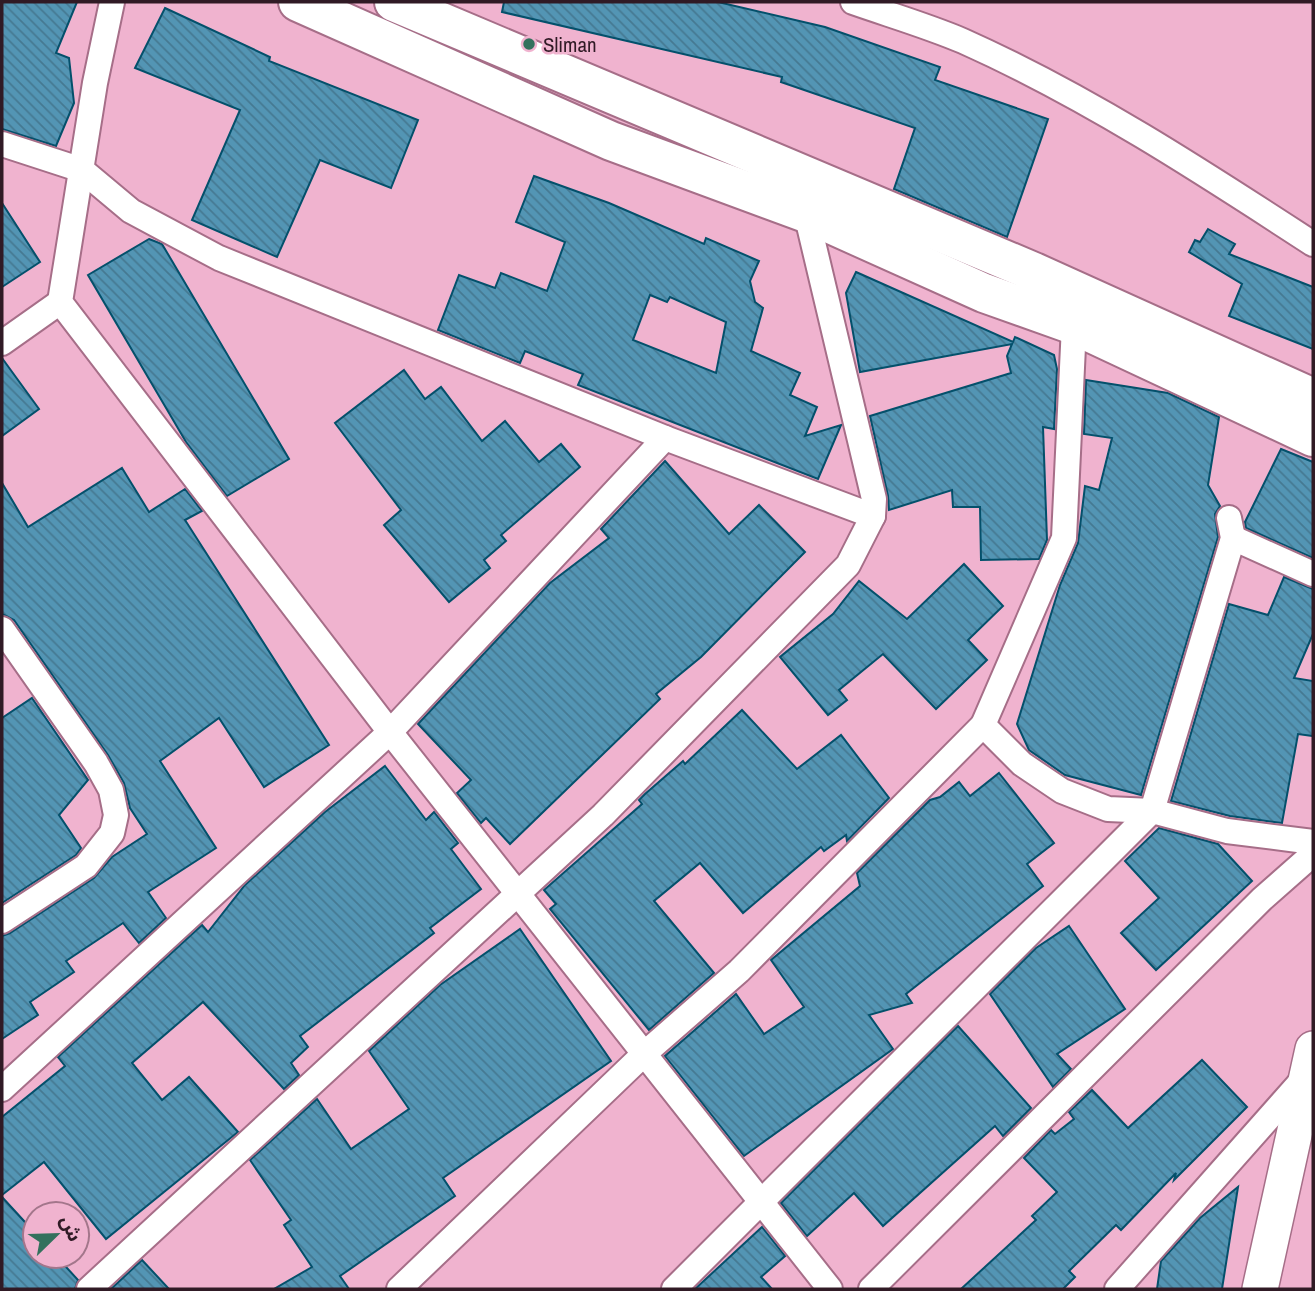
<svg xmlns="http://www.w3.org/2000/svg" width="1315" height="1291" font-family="'Archivo Narrow','Noto Sans Arabic',sans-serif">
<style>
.building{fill:url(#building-back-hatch);stroke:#04506b;stroke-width:2;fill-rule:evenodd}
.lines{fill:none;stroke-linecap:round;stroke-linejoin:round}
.street-casing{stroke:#a66e88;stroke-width:28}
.secondary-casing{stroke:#a66e88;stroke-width:38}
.highway-casing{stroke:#a66e88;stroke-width:42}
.street{stroke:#fff;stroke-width:24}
.secondary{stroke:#fff;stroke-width:35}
.highway{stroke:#fff;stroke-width:38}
.poi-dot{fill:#33715d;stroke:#f0b3cf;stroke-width:2.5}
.labels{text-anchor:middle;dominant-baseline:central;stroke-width:5;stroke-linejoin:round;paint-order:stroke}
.poi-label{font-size:21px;fill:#301a25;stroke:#f0b3cf;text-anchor:start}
</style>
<defs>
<pattern id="building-back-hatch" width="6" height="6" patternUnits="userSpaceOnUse" patternTransform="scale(1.75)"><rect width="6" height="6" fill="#5395b4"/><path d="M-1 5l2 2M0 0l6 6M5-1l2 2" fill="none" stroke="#457992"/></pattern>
</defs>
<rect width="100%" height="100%" fill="#f0b3cf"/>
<g class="building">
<path d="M 2,2 L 77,2 L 56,53 L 69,58 L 74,103 L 56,146 L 2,129 Z"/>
<path d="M 504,2 L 718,2 L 825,27 L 940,67 L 935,80 L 1048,119 L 1007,237 L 894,189 L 915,128 L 781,82 L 782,77 L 502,12 Z"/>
<path d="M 165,8 L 270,57 L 269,61 L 418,120 L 391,188 L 320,160 L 277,257 L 192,220 L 240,110 L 135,68 Z"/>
<path d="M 534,176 L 609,203 L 704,244 L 706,238 L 759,261 L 750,281 L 755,302 L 763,308 L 751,351 L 800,373 L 790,395 L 817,407 L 805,436 L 841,425 L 818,479 L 578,385 L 583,374 L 525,351 L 520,363 L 438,330 L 459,275 L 495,288 L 501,273 L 547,291 L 565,242 L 516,222 ZM 650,295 L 667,302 L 670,297 L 726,322 L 716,373 L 633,340 Z"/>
<path d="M 2,203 L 40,262 L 2,287 Z"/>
<path d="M 1208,229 L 1235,244 L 1229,254 L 1313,287 L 1313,349 L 1229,316 L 1242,284 L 1189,252 L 1195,240 L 1200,242 Z"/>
<path d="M 149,239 L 162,244 L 289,459 L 227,496 L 186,442 L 88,275 Z"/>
<path d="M 856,272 L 1013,342 L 1015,337 L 1054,355 L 1057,369 L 1054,429 L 1043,427 L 1047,540 L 1039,559 L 981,560 L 980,507 L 953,507 L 952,490 L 889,510 L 888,496 L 870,416 L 1011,373 L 1007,356 L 1012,344 L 860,372 L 846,293 Z"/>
<path d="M 2,358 L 39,409 L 2,436 Z"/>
<path d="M 404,370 L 425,399 L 441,387 L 482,441 L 505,421 L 539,462 L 561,444 L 580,467 L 501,535 L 506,541 L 484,560 L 490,568 L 449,602 L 384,525 L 401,510 L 335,423 Z"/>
<path d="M 1086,380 L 1168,393 L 1219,417 L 1208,485 L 1220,506 L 1215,514 L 1218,537 L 1141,795 L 1065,775 L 1029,750 L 1017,724 L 1060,585 L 1078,543 L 1085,486 L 1099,490 L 1112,438 L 1084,434 Z"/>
<path d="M 1281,449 L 1313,462 L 1313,558 L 1246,528 L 1245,522 Z"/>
<path d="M 665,461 L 729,534 L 759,505 L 805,552 L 701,657 L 656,694 L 660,699 L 510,844 L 486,818 L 481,823 L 457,793 L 471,780 L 418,724 L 550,583 L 609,538 L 601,529 Z"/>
<path d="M 122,468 L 149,512 L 185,489 L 202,511 L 185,520 L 329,745 L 264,787 L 219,718 L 160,761 L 216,848 L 148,892 L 166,918 L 139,943 L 123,923 L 66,961 L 74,972 L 30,1002 L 38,1015 L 2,1039 L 2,936 L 10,933 L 94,878 L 112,857 L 147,834 L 130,808 L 124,783 L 108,755 L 14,620 L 2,614 L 2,483 L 28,527 Z"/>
<path d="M 964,564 L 1003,606 L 968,640 L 987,660 L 936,709 L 883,654 L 839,690 L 847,700 L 828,715 L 780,657 L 833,614 L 859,581 L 907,619 Z"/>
<path d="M 1284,577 L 1313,589 L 1313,634 L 1294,678 L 1313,681 L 1313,736 L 1298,734 L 1282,823 L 1230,816 L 1171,801 L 1229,604 L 1268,615 Z"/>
<path d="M 32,698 L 88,780 L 59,815 L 81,848 L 76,855 L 2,903 L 2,718 Z"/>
<path d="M 742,710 L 797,769 L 841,735 L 889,798 L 847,841 L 846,835 L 824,851 L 821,847 L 743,913 L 700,863 L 654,901 L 714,973 L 649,1030 L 550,909 L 556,904 L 544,890 L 642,804 L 639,800 L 645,794 L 683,761 L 685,764 Z"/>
<path d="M 385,766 L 426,820 L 434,812 L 458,843 L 451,849 L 481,889 L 430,928 L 434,933 L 300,1036 L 308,1047 L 291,1063 L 299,1075 L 284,1089 L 203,1002 L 132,1063 L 162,1100 L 189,1077 L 238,1132 L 106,1239 L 44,1162 L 2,1195 L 2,1117 L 65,1066 L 58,1057 L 202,925 L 208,932 L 245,885 L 325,812 Z"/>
<path d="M 999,773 L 1054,843 L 1027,864 L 1043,886 L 906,994 L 912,1003 L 869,1015 L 893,1049 L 744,1156 L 665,1056 L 736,994 L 764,1034 L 804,1007 L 771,960 L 860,886 L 857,873 L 930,800 L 940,797 L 959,782 L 970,796 Z"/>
<path d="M 1159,828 L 1218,844 L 1252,881 L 1156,970 L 1121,933 L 1159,898 L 1125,861 Z"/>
<path d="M 1069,926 L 1125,1009 L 1057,1054 L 1071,1069 L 1053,1087 L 990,994 L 1036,948 Z"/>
<path d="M 520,929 L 611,1061 L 443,1178 L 455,1196 L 340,1276 L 349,1289 L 274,1289 L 312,1267 L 284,1225 L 291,1220 L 250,1160 L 317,1099 L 351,1149 L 409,1109 L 369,1051 L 440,985 Z"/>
<path d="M 958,1026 L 1031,1108 L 1003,1136 L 995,1126 L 883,1226 L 854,1193 L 807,1236 L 781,1203 Z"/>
<path d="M 1202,1060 L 1247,1107 L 1174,1180 L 1176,1173 L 1121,1230 L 1116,1225 L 1069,1271 L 1075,1277 L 1063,1289 L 961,1289 L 1036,1220 L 1032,1216 L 1057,1192 L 1024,1158 L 1051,1130 L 1055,1134 L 1074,1119 L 1069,1112 L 1092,1090 L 1128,1128 Z"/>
<path d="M 1238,1187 L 1222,1289 L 1157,1289 L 1161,1261 L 1200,1218 Z"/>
<path d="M 2,1197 L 35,1233 L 35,1256 L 56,1256 L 78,1280 L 75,1289 L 2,1289 Z"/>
<path d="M 762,1227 L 785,1256 L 761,1277 L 772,1289 L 695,1289 Z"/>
<path d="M 142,1260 L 169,1289 L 111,1289 Z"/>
</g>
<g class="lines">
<g class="street-casing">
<g id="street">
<path d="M 112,2 L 95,83 L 60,302 L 390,732 L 830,1289"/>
<path d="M 853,2 C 890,15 928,26 963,41 C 1086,96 1201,171 1313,244"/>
<path d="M 2,144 L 82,170 L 131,211 L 219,258 L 665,438 L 873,516"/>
<path d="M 2,343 L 60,302"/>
<path d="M 1233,538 L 1313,574"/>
<path d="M 2,629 L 96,763 L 111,790 L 116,815 L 112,833 L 86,866 L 2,921"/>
<path d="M 983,725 L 1022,764 L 1062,791 L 1108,809 L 1152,811 L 1227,831 L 1313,842"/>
<path d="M 2,1089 L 390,732 L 665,438"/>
<path d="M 89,1289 L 603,815 L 848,565 L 873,516 L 874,499 L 806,213"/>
<path d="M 399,1289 L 644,1054 L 739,971 L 983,725 L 1064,538 L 1074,325"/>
<path d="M 674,1289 L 1152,811 L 1233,538 L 1229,518"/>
<path d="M 871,1289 L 1262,899 L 1313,854"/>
<path d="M 1117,1289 L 1305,1077"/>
</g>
</g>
<g class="secondary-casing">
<path id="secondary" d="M 1260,1289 L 1313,1049"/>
</g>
<g class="highway-casing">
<g id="highway">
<path d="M 298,2 L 611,141 L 806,213 L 984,293 L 1074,325 L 1313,437"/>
<path d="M 394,2 L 1034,272 L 1313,398"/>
</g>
</g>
<use href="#street" class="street"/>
<use href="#secondary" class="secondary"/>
<use href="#highway" class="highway"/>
</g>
<circle class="poi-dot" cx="529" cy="44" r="7"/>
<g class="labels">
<g class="poi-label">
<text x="543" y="44">Sliman</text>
</g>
</g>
<rect width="1315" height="1291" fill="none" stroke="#301a25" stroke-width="7"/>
<g transform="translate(56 1235) rotate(67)"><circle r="33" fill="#f0b3cf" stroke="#a3768b" stroke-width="2"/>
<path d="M0-5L12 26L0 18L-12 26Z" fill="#33715d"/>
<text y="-10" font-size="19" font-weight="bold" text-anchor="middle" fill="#301a25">ش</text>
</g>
</svg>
